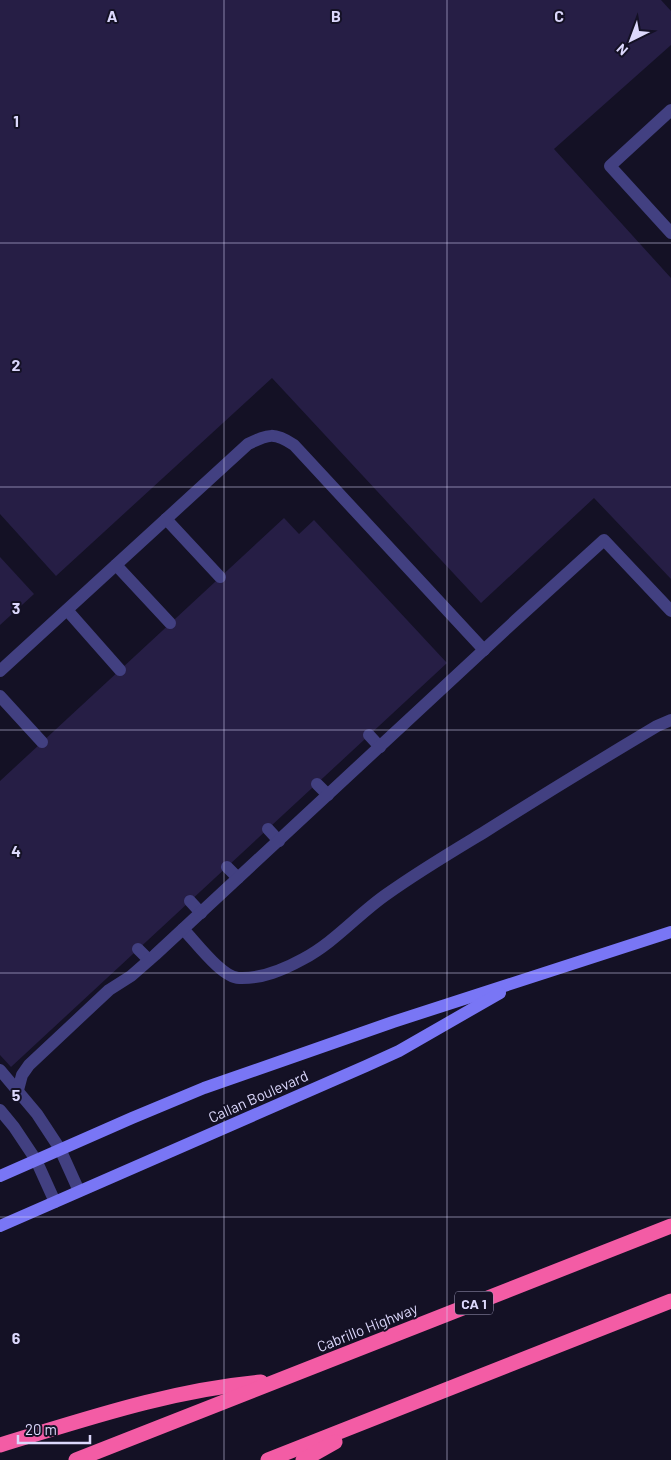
<svg xmlns="http://www.w3.org/2000/svg" width="671" height="1460" font-family="Barlow,sans-serif">
<style>
.building{fill:#261e45}
.lines{fill:none;stroke-linecap:round;stroke-linejoin:round}
.lane{stroke:#424081;stroke-width:12}
.secondary{stroke:#7976f5;stroke-width:12}
.highway{stroke:#f35ca5;stroke-width:15}
.grid{fill:none;stroke:#dcd8fc;stroke-width:1;stroke-opacity:0.55}
.labels{text-anchor:middle;dominant-baseline:central;stroke-width:4;stroke-linejoin:round;paint-order:stroke}
.shield{fill:#141125;stroke:#a09cbc;stroke-width:1}
.shield-label{font-size:14px;font-weight:bold;fill:#dcd8fc}
.street-label{font-size:15px;fill:#dcd8fc;stroke:#141125}
.grid-label{font-size:16px;text-anchor:middle;font-weight:bold;fill:#dcd8fc;stroke:#141125;stroke-width:4;stroke-linejoin:round;paint-order:stroke}
</style>
<rect width="100%" height="100%" fill="#141125"/>
<g class="building">
<path d="M 0,0 L 661,0 L 671,11 L 671,45 L 554,149 L 671,278 L 671,579 L 594,498 L 481,603 L 272,378 L 56,576 L 0,514 Z"/>
<path d="M 284,518 L 299,534 L 314,520 L 447,663 L 11,1067 L 0,1055 L 0,781 Z"/>
<path d="M 0,557 L 34,594 L 0,625 Z"/>
</g>
<g class="lines">
<g class="lane">
<path d="M 671,110 L 610,166 L 671,233"/>
<path d="M 166,519 L 220,577"/>
<path d="M 116,565 L 170,623"/>
<path d="M 67,610 L 120,670"/>
<path d="M 0,671 L 248,444 C 269,434 274,432 294,445 L 484,650"/>
<path d="M 0,696 L 42,742"/>
<path d="M 369,735 L 380,747"/>
<path d="M 317,784 L 328,795"/>
<path d="M 268,829 L 279,841"/>
<path d="M 227,867 L 238,878"/>
<path d="M 190,901 L 201,913"/>
<path d="M 183,929 C 195,941 222,978 239,978 C 262,979 283,970 303,959 C 335,942 358,914 387,894 C 419,871 453,851 486,831 C 543,795 600,760 657,726 L 671,720"/>
<path d="M 138,949 L 149,960"/>
<path d="M 0,1070 L 37,1114 L 60,1149 L 79,1191"/>
<path d="M 18,1090 L 22,1075 L 29,1065 L 109,990 L 131,976 L 155,955 L 516,620 L 604,540 L 671,611"/>
<path d="M 0,1110 L 14,1127 L 36,1160 L 55,1202"/>
</g>
<g class="secondary">
<path d="M 0,1176 L 132,1118 L 204,1088 L 393,1022 L 671,932"/>
<path d="M 0,1226 L 366,1066 L 399,1051 L 500,993"/>
</g>
<g class="highway">
<path d="M 0,1445 C 86,1419 171,1390 261,1382"/>
<path d="M 76,1460 L 671,1226"/>
<path d="M 268,1460 L 671,1301"/>
<path d="M 303,1460 L 335,1442"/>
</g>
</g>
<path class="grid" d="M 224,0 L 224,1460M 447,0 L 447,1460M 0,243 L 671,243M 0,487 L 671,487M 0,730 L 671,730M 0,973 L 671,973M 0,1217 L 671,1217"/>
<g class="labels">
<rect class="shield" x="455" y="1291.5" width="38" height="23" rx="4"/>
<g class="shield-label">
<text x="474" y="1303">CA 1</text>
</g>
<g class="street-label">
<text transform="translate(258 1096) rotate(-24)">Callan Boulevard</text>
<text transform="translate(367 1327) rotate(-22)">Cabrillo Highway</text>
</g>
</g>
<g class="grid-label">
<text x="112" y="22">A</text>
<text x="336" y="22">B</text>
<text x="559" y="22">C</text>
<text x="16" y="127">1</text>
<text x="16" y="371">2</text>
<text x="16" y="614">3</text>
<text x="16" y="857">4</text>
<text x="16" y="1101">5</text>
<text x="16" y="1344">6</text>
</g>
<g transform="translate(631 40) rotate(222)" stroke="#141125" stroke-width="4" paint-order="stroke">
<path d="M0-4L9 19L0 12L-9 19Z" fill="#dcd8fc"/>
<text y="-8" font-size="14" font-weight="bold" text-anchor="middle" fill="#dcd8fc">N</text>
</g>
<path d="M18 1435v8h72v-8" fill="none" stroke="#dcd8fc" stroke-width="2.5"/>
<text x="25" y="1435" font-size="15" fill="#dcd8fc" stroke="#141125" stroke-width="4" paint-order="stroke">20 m</text>
</svg>
